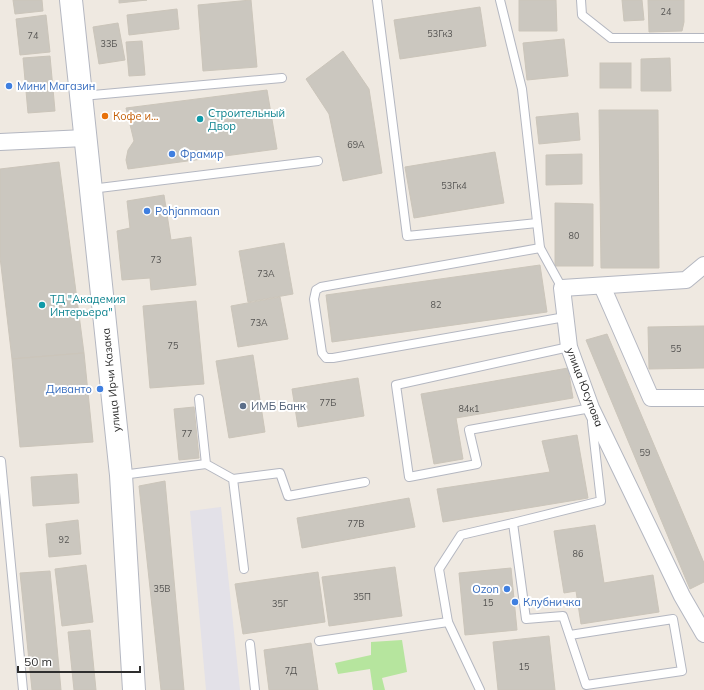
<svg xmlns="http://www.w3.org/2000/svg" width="704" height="690" font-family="Mulish,sans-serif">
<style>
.industrial{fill:#e3e1e8}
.green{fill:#b6e59e}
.building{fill:#cbc7bf;stroke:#cbc5ba}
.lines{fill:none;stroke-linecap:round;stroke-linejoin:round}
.service-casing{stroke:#b4b7c1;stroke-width:10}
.minor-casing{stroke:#b4b7c1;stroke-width:18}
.secondary-casing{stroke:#b4b7c1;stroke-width:24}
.service{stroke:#fff;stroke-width:8}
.minor{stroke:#fff;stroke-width:16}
.secondary{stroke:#fff;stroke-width:22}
.shop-dot{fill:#3f7fe0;stroke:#fff;stroke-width:1.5}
.food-dot{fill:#e8710a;stroke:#fff;stroke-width:1.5}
.culture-dot{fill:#0f9aa8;stroke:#fff;stroke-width:1.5}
.service-dot{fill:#5c6f8a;stroke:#fff;stroke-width:1.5}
.labels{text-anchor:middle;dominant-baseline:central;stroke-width:4;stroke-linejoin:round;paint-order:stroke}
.number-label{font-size:9px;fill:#555452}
.shop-label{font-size:11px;fill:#366cbe;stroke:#fff;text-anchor:start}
.culture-label{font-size:11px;fill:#0d838f;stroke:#fff;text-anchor:start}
.food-label{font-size:11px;fill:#c56008;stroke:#fff;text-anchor:start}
.street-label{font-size:11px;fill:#2e2e2e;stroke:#fff}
.service-label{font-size:11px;fill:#4e5e75;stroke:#fff;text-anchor:start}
</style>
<rect width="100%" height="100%" fill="#efe9e1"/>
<path class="industrial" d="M 221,507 L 240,690 L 206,690 L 190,511 Z"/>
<path class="green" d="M 402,640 L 407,672 L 382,678 L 385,690 L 373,690 L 370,669 L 338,674 L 335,663 L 371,655 L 371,642 Z"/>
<g class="building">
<path d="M 13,0 L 42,0 L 43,11 L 15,14 Z"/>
<path d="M 119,0 L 147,0 L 119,3 Z"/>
<path d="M 251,0 L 257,67 L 203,71 L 198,5 Z"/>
<path d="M 519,0 L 556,0 L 557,31 L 519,31 Z"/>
<path d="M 622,0 L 642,0 L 644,20 L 624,21 Z"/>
<path d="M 648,0 L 684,0 L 684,22 L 682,31 L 649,32 Z"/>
<path d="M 480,7 L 486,46 L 400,59 L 394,20 Z"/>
<path d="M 177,9 L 179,29 L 129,35 L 127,15 Z"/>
<path d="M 46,15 L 50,52 L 20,55 L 16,19 Z"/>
<path d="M 118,23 L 125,60 L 99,64 L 93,27 Z"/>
<path d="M 564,39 L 568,76 L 527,80 L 523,43 Z"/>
<path d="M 142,41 L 145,75 L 129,76 L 126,42 Z"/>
<path d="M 343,51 L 369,89 L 382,173 L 343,181 L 329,114 L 306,79 Z"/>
<path d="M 50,56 L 55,111 L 28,113 L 23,58 Z"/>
<path d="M 670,58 L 671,91 L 641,91 L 641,59 Z"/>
<rect x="600" y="63" width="31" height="25"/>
<path d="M 267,90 L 277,149 L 128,169 L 126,160 L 128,150 L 134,141 L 126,108 Z"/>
<path d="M 599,110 L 658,110 L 659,268 L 601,268 Z"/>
<path d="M 578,113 L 580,140 L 539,144 L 536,117 Z"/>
<path d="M 495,152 L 504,203 L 414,218 L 405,167 Z"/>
<path d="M 582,154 L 582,184 L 546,185 L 546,155 Z"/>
<path d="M 59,162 L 84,353 L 12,359 L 0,257 L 0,169 Z"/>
<path d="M 164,195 L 171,240 L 191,237 L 196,285 L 151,290 L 150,278 L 122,280 L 117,231 L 130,228 L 127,201 Z"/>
<path d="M 555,203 L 593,204 L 593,266 L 555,266 Z"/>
<path d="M 284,243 L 293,294 L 248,302 L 239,251 Z"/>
<path d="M 540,265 L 547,312 L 332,342 L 326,295 Z"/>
<path d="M 280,297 L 288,339 L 238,347 L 231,306 Z"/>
<path d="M 196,301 L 204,384 L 150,388 L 143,306 Z"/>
<path d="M 704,326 L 704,368 L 649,369 L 648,327 Z"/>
<path d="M 607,334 L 704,563 L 704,582 L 690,589 L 586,340 Z"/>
<path d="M 84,353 L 93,442 L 20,447 L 12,359 Z"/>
<path d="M 253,355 L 265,432 L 229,438 L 216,361 Z"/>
<path d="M 568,368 L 573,398 L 456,418 L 463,459 L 434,464 L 421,394 Z"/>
<path d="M 358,378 L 364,416 L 298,427 L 292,389 Z"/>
<path d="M 194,407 L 199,458 L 179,460 L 174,409 Z"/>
<path d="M 577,435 L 588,498 L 443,522 L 437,489 L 550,472 L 542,441 Z"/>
<path d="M 77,474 L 79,503 L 33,506 L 31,477 Z"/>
<path d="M 165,481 L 184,690 L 161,690 L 139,486 Z"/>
<path d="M 409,498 L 415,527 L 302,548 L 297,518 Z"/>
<path d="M 78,520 L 81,554 L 49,557 L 46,524 Z"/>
<path d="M 595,525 L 604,583 L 653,575 L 659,612 L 581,624 L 576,591 L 564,593 L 554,531 Z"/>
<path d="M 86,565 L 93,622 L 62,626 L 55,569 Z"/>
<path d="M 395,567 L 402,616 L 329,626 L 322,577 Z"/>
<path d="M 511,568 L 517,630 L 465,635 L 459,573 Z"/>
<path d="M 50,571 L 61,690 L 32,690 L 20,573 Z"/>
<path d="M 318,572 L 325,622 L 243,634 L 235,584 Z"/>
<path d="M 90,630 L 96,690 L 74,690 L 68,632 Z"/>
<path d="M 549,636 L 555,690 L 498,690 L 493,642 Z"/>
<path d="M 311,643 L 318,690 L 269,690 L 264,650 Z"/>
</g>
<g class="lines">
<g class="service-casing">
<g id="service">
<path d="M 377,0 L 407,236 L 537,223"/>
<path d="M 500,0 L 522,89 L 540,248 L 562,288"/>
<path d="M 581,0 L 582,15 L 611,38 L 704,38"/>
<path d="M 82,96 L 282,78"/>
<path d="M 91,189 L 318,161"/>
<path d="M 540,248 L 321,287 L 316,290 L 314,299 L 322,353 L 326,358 L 333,358 L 565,317"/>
<path d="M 569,347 L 396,385 L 409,477 L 477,464 L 469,430 L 591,408 L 591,410"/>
<path d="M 199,399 L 206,464 L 233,479 L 244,569"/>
<path d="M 1,461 L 23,690"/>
<path d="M 122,475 L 206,464"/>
<path d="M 233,479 L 280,473 L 288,496 L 365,482"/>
<path d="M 570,635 L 673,619 L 682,671 L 586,685 L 563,616 L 526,619 L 513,523 L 601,501 L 592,422"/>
<path d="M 319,641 L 448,622"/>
<path d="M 250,644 L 255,690"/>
<path d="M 480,690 L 448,622 L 439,569 L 461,535 L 513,523"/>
</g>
</g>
<g class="minor-casing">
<g id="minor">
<path d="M 0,142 L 85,138"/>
<path d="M 704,265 L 686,280 L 562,288 L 569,347 L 591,408 L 682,596 L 704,634"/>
<path d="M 602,286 L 651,398 L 704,398"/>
</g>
</g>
<g class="secondary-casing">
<path id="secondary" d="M 71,0 L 121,475 L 134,690"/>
</g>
<use href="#service" class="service"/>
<use href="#minor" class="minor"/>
<use href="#secondary" class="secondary"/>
</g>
<g class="shop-dot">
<circle cx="9" cy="86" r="4"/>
<circle cx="172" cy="154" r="4"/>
<circle cx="147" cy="211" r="4"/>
<circle cx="100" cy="389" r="4"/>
<circle cx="507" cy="589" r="4"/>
<circle cx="515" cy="602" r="4"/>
</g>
<circle class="food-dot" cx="105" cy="116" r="4"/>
<g class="culture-dot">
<circle cx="200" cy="119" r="4"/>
<circle cx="42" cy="305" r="4"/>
</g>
<circle class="service-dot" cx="243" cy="406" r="4"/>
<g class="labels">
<g class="number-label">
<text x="666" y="11">24</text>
<text x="440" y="33">53Гк3</text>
<text x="33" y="35">74</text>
<text x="109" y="43">33Б</text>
<text x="356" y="144">69А</text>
<text x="454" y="185">53Гк4</text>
<text x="574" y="235">80</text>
<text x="156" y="259">73</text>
<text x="266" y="273">73А</text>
<text x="436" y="304">82</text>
<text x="259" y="322">73А</text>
<text x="173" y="345">75</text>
<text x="676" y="348">55</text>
<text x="328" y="402">77Б</text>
<text x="469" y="408">84к1</text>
<text x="187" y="433">77</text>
<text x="645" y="452">59</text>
<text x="356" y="523">77В</text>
<text x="64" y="539">92</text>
<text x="578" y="553">86</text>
<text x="162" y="588">35В</text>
<text x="362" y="596">35П</text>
<text x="488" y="602">15</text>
<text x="280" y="603">35Г</text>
<text x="524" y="666">15</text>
<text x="291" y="670">7Д</text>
</g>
<g class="shop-label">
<text x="17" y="86">Мини Магазин</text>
<text x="180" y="154">Фрамир</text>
<text x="155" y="211">Pohjanmaan</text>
<text x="92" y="389" text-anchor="end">Диванто</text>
<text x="499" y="589" text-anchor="end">Ozon</text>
<text x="523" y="602">Клубничка</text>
</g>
<g class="culture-label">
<text x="208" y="113">Строительный<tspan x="208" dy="13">Двор</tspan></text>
<text x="50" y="299">ТД "Академия<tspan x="50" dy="13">Интерьера"</tspan></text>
</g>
<g class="food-label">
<text x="113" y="116">Кофе и...</text>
</g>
<g class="street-label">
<text transform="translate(111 380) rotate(-96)">улица Ирчи Казака</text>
<text transform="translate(585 387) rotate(69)">улица Юсупова</text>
</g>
<g class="service-label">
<text x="251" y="406">ИМБ Банк</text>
</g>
</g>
<path d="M18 666v6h122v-6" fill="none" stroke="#2e2e2e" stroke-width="2"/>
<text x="24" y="666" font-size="12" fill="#2e2e2e" stroke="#ffffff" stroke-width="3" paint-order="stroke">50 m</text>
</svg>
